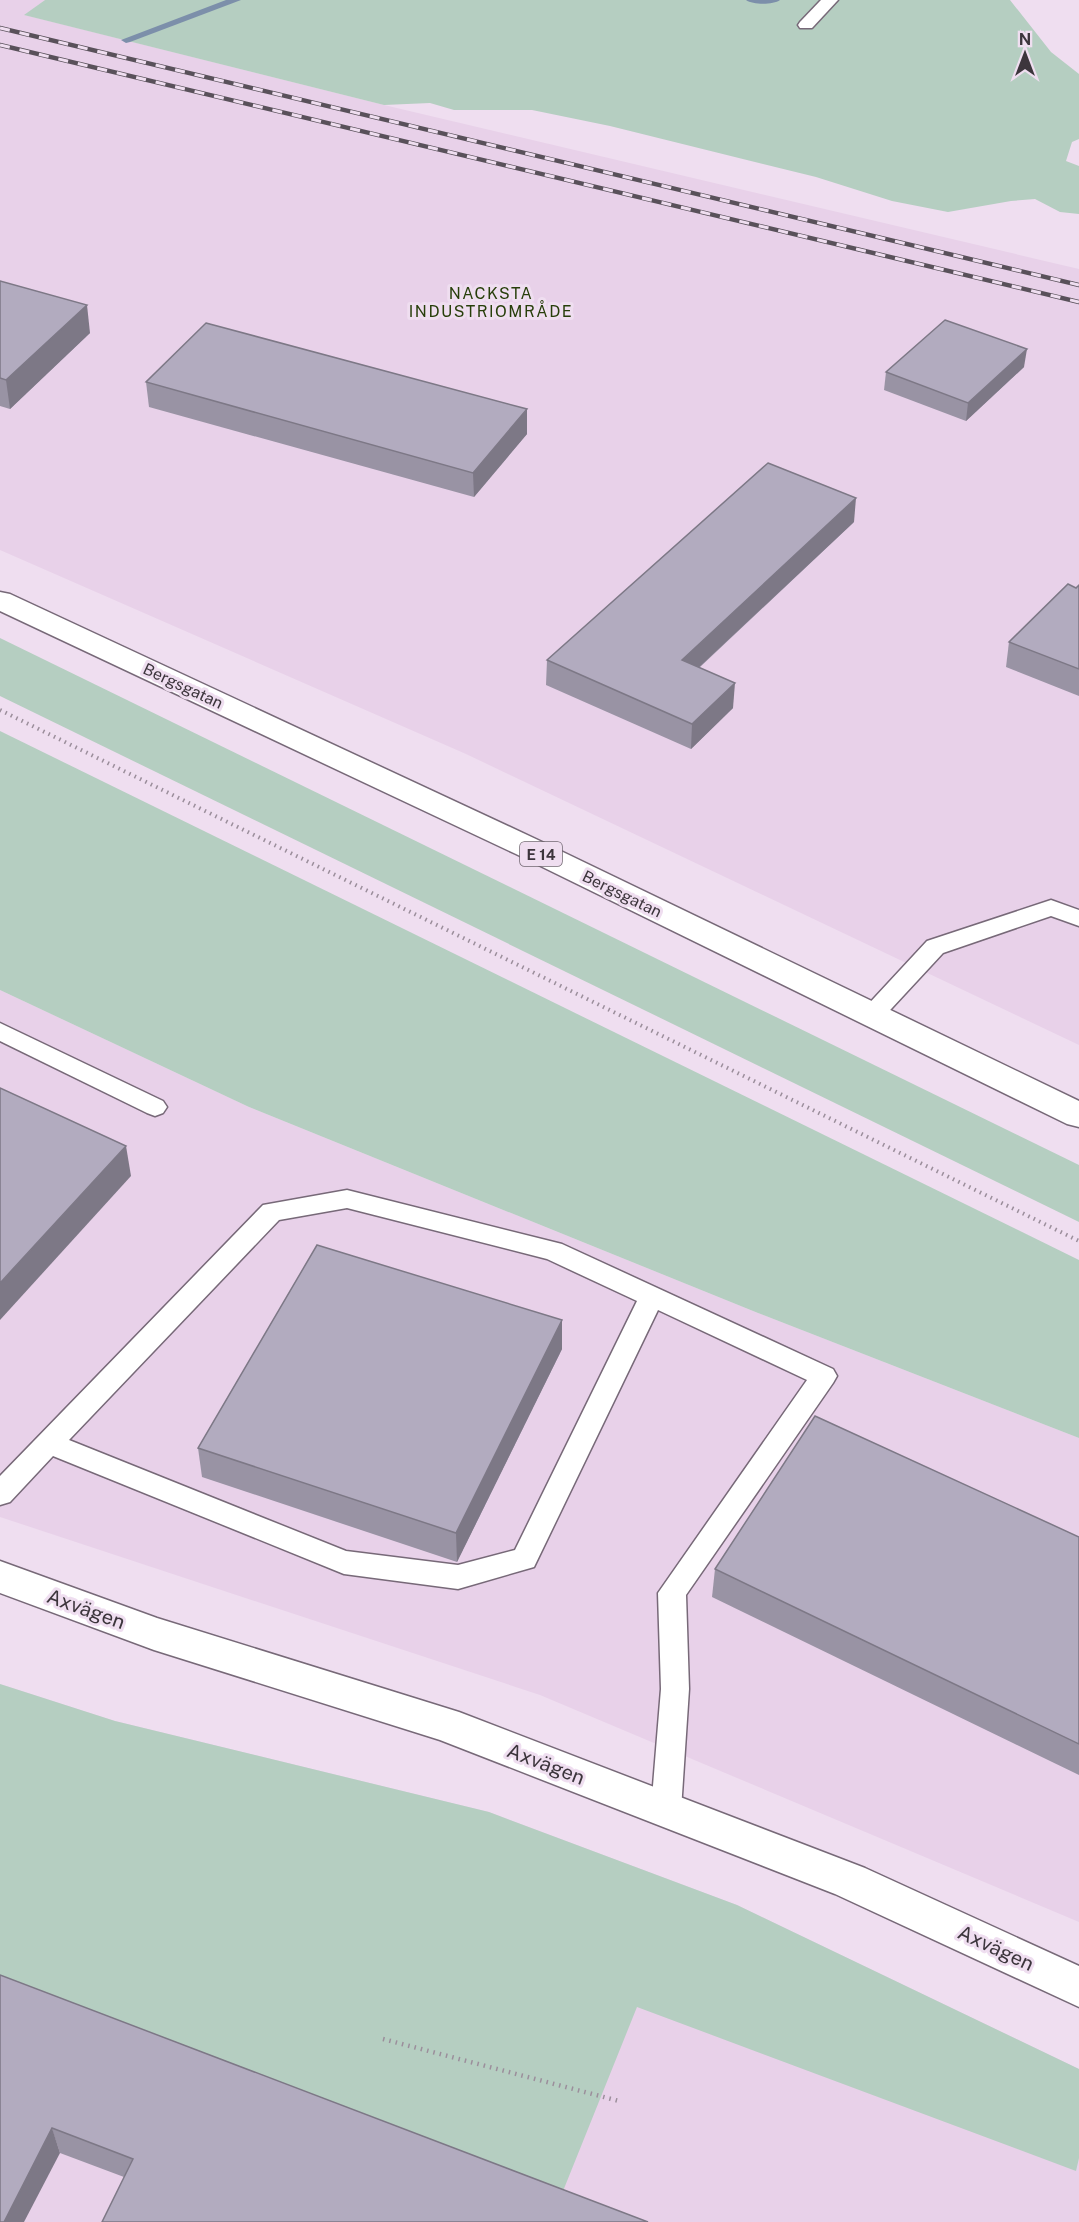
<svg xmlns="http://www.w3.org/2000/svg" width="1079" height="2222" font-family="'Public Sans',sans-serif">
<style>
.built{fill:#e8d1e9}
.green{fill:#b5cec1}
.lines{fill:none;stroke-linecap:round;stroke-linejoin:round}
.stream{fill:#7c8faa;fill-rule:evenodd}
.service-casing{stroke:#776978;stroke-width:3}
.tertiary-casing{stroke:#776978;stroke-width:3}
.trunk-casing{stroke:#776978;stroke-width:3}
.path-far1{stroke:#9b8e9b;stroke-width:4;stroke-dasharray:1.5 4.5;stroke-linecap:butt}
.path{stroke:#9b8e9b;stroke-width:4.5;stroke-dasharray:1.5 5;stroke-linecap:butt}
.service{fill:#fff;fill-rule:evenodd}
.tertiary{fill:#fff;fill-rule:evenodd}
.trunk{fill:#fff;fill-rule:evenodd}
.rail-casing{stroke:#59515a;stroke-width:4.5}
.rail{stroke:#efdef0;stroke-width:3;stroke-dasharray:10;stroke-linecap:butt}
.wall{fill:#9993a4}
.shaded-wall{fill:#7d7886}
.building{fill:#b2abbf;stroke:#7d7886;stroke-width:1.5}
.labels{text-anchor:middle;dominant-baseline:central;stroke-width:6;stroke-linejoin:round;paint-order:stroke}
.shield{fill:#efdef0;stroke:#726872;stroke-width:1.5}
.shield-label{font-size:15px;font-weight:bold;fill:#3c353c}
.far-quarter-label{font-size:16px;letter-spacing:1.5px;fill:#273e0a;stroke:#efdef0}
.street-label{font-size:16px;fill:#3c353c;stroke:#efdef0}
.near-street-label{font-size:20px;fill:#3c353c;stroke:#efdef0}
</style>
<rect width="100%" height="100%" fill="#efdef0"/>
<g class="built">
<path d="M 0,0 L 45,0 L 25,15 L 384,105 L 1079,269 L 1079,1045 L 466,754 L 0,550 Z"/>
<path d="M 0,990 L 249,1107 L 758,1313 L 1079,1438 L 1079,1922 L 540,1695 L 0,1517 Z"/>
<path d="M 0,1684 L 115,1721 L 489,1812 L 737,1905 L 1079,2069 L 1079,2222 L 0,2222 Z"/>
</g>
<g class="green">
<path d="M 45,0 L 1010,0 L 1051,52 L 1079,74 L 1079,139 L 1072,142 L 1066,161 L 1079,166 L 1079,214 L 1060,212 L 1035,199 L 1011,201 L 948,212 L 892,201 L 816,177 L 610,126 L 532,110 L 454,110 L 430,103 L 384,105 L 24,15 Z"/>
<path d="M 0,638 L 1079,1165 L 1079,1222 L 0,696 Z"/>
<path d="M 0,731 L 1079,1260 L 1079,1438 L 758,1313 L 249,1107 L 0,990 Z"/>
<path d="M 0,1684 L 115,1721 L 489,1812 L 737,1905 L 1079,2069 L 1079,2158 L 1076,2171 L 637,2007 L 555,2211 L 0,1997 Z"/>
</g>
<g class="lines">
<g class="stream">
<path d="M 226,0 L 241,0 L 130,42 L 126,43 L 121,40 Z"/>
<path d="M 746,0 L 780,0 C 773,5 753,5 746,0 Z"/>
</g>
<g class="service-casing">
<g id="service">
<path d="M 821,0 L 838,0 L 812,28 L 800,28 L 798,25 L 800,22 Z"/>
<path d="M 1051,900 L 1079,910 L 1079,926 L 1051,916 L 943,953 L 879,1022 L 871,1024 L 863,1022 L 859,1016 L 863,1010 L 927,941 Z"/>
<path d="M 0,1023 L 163,1101 L 167,1107 L 163,1113 L 155,1116 L 147,1113 L 0,1041 Z"/>
<path d="M 347,1190 L 562,1244 L 833,1369 L 837,1376 L 833,1383 L 686,1595 L 689,1689 L 681,1810 L 676,1819 L 666,1823 L 656,1819 L 651,1810 L 661,1689 L 658,1593 L 807,1380 L 658,1310 L 534,1567 L 458,1589 L 344,1574 L 53,1456 L 10,1502 L 0,1505 L 0,1476 L 263,1205 ZM 347,1208 L 547,1259 L 637,1301 L 515,1550 L 458,1565 L 346,1551 L 69,1440 L 279,1220 Z"/>
</g>
</g>
<g class="tertiary-casing">
<path id="tertiary" d="M 0,1561 L 157,1618 L 459,1712 L 865,1868 L 1079,1966 L 1079,2007 L 835,1894 L 440,1740 L 154,1650 L 0,1593 Z"/>
</g>
<g class="trunk-casing">
<path id="trunk" d="M 0,592 L 10,594 L 538,840 L 1079,1101 L 1079,1127 L 1067,1124 L 516,854 L 0,611 Z"/>
</g>
<path class="path-far1" d="M 0,710 L 1079,1241"/>
<path class="path" d="M 383,2039 L 619,2101"/>
<use href="#service" class="service"/>
<use href="#tertiary" class="tertiary"/>
<use href="#trunk" class="trunk"/>
<g class="rail-casing">
<g id="rail">
<path d="M 0,28 L 1079,285"/>
<path d="M 0,45 L 1079,302"/>
</g>
</g>
<use href="#rail" class="rail"/>
</g>
<g class="wall">
<path d="M 0,281 L 90,333 L 10,409 L 0,406 Z"/>
<path d="M 1024,367 L 966,421 L 884,390 L 886,372 Z"/>
<path d="M 146,382 L 527,434 L 474,497 L 149,407 Z"/>
<path d="M 854,522 L 699,668 L 733,708 L 691,749 L 546,685 L 547,660 Z"/>
<path d="M 1079,585 L 1079,696 L 1006,667 L 1009,642 Z"/>
<path d="M 562,1320 L 562,1349 L 457,1562 L 202,1477 L 198,1448 Z"/>
<path d="M 1079,1537 L 1079,1775 L 712,1597 L 715,1569 Z"/>
<path d="M 0,1975 L 648,2222 L 124,2177 L 60,2153 Z"/>
</g>
<g class="shaded-wall">
<path d="M 87,305 L 90,333 L 10,409 L 6,380 Z"/>
<path d="M 1027,349 L 1024,367 L 966,421 L 968,403 Z"/>
<path d="M 527,409 L 527,434 L 474,497 L 473,473 Z"/>
<path d="M 856,498 L 854,522 L 680,685 L 682,660 Z"/>
<path d="M 735,683 L 733,708 L 691,749 L 692,724 Z"/>
<path d="M 126,1146 L 131,1176 L 0,1320 L 0,1283 Z"/>
<path d="M 562,1320 L 562,1349 L 457,1562 L 456,1533 Z"/>
<path d="M 52,2128 L 60,2153 L 24,2222 L 4,2222 Z"/>
</g>
<g class="building">
<path d="M 0,281 L 87,305 L 6,380 L 0,378 Z"/>
<path d="M 945,320 L 1027,349 L 968,403 L 886,372 Z"/>
<path d="M 206,323 L 527,409 L 473,473 L 146,382 Z"/>
<path d="M 768,463 L 856,498 L 682,660 L 735,683 L 692,724 L 547,660 Z"/>
<path d="M 1068,584 L 1076,588 L 1079,585 L 1079,669 L 1009,642 Z"/>
<path d="M 0,1088 L 126,1146 L 0,1283 Z"/>
<path d="M 317,1245 L 562,1320 L 456,1533 L 198,1448 Z"/>
<path d="M 815,1416 L 1079,1537 L 1079,1744 L 715,1569 Z"/>
<path d="M 0,1975 L 648,2222 L 102,2222 L 133,2159 L 52,2128 L 4,2222 L 0,2222 Z"/>
</g>
<g class="labels">
<rect class="shield" x="520" y="842" width="42" height="24" rx="4.5"/>
<g class="shield-label">
<text x="541" y="854">E 14</text>
</g>
<g class="far-quarter-label">
<text x="491" y="293">NACKSTA<tspan x="491" dy="18">INDUSTRIOMRÅDE</tspan></text>
</g>
<g class="street-label">
<text transform="translate(183 686) rotate(25)">Bergsgatan</text>
<text transform="translate(622 894) rotate(26)">Bergsgatan</text>
</g>
<g class="near-street-label">
<text transform="translate(86 1609) rotate(20)">Axvägen</text>
<text transform="translate(546 1764) rotate(21)">Axvägen</text>
<text transform="translate(996 1948) rotate(25)">Axvägen</text>
</g>
</g>
<g transform="translate(1025 54)" stroke="#efdef0" stroke-width="4.5" paint-order="stroke">
<path d="M0-4.5L10 22L0 15L-10 22Z" fill="#3c353c"/>
<text y="-9" font-size="16" font-weight="bold" text-anchor="middle" fill="#3c353c">N</text>
</g>
</svg>
